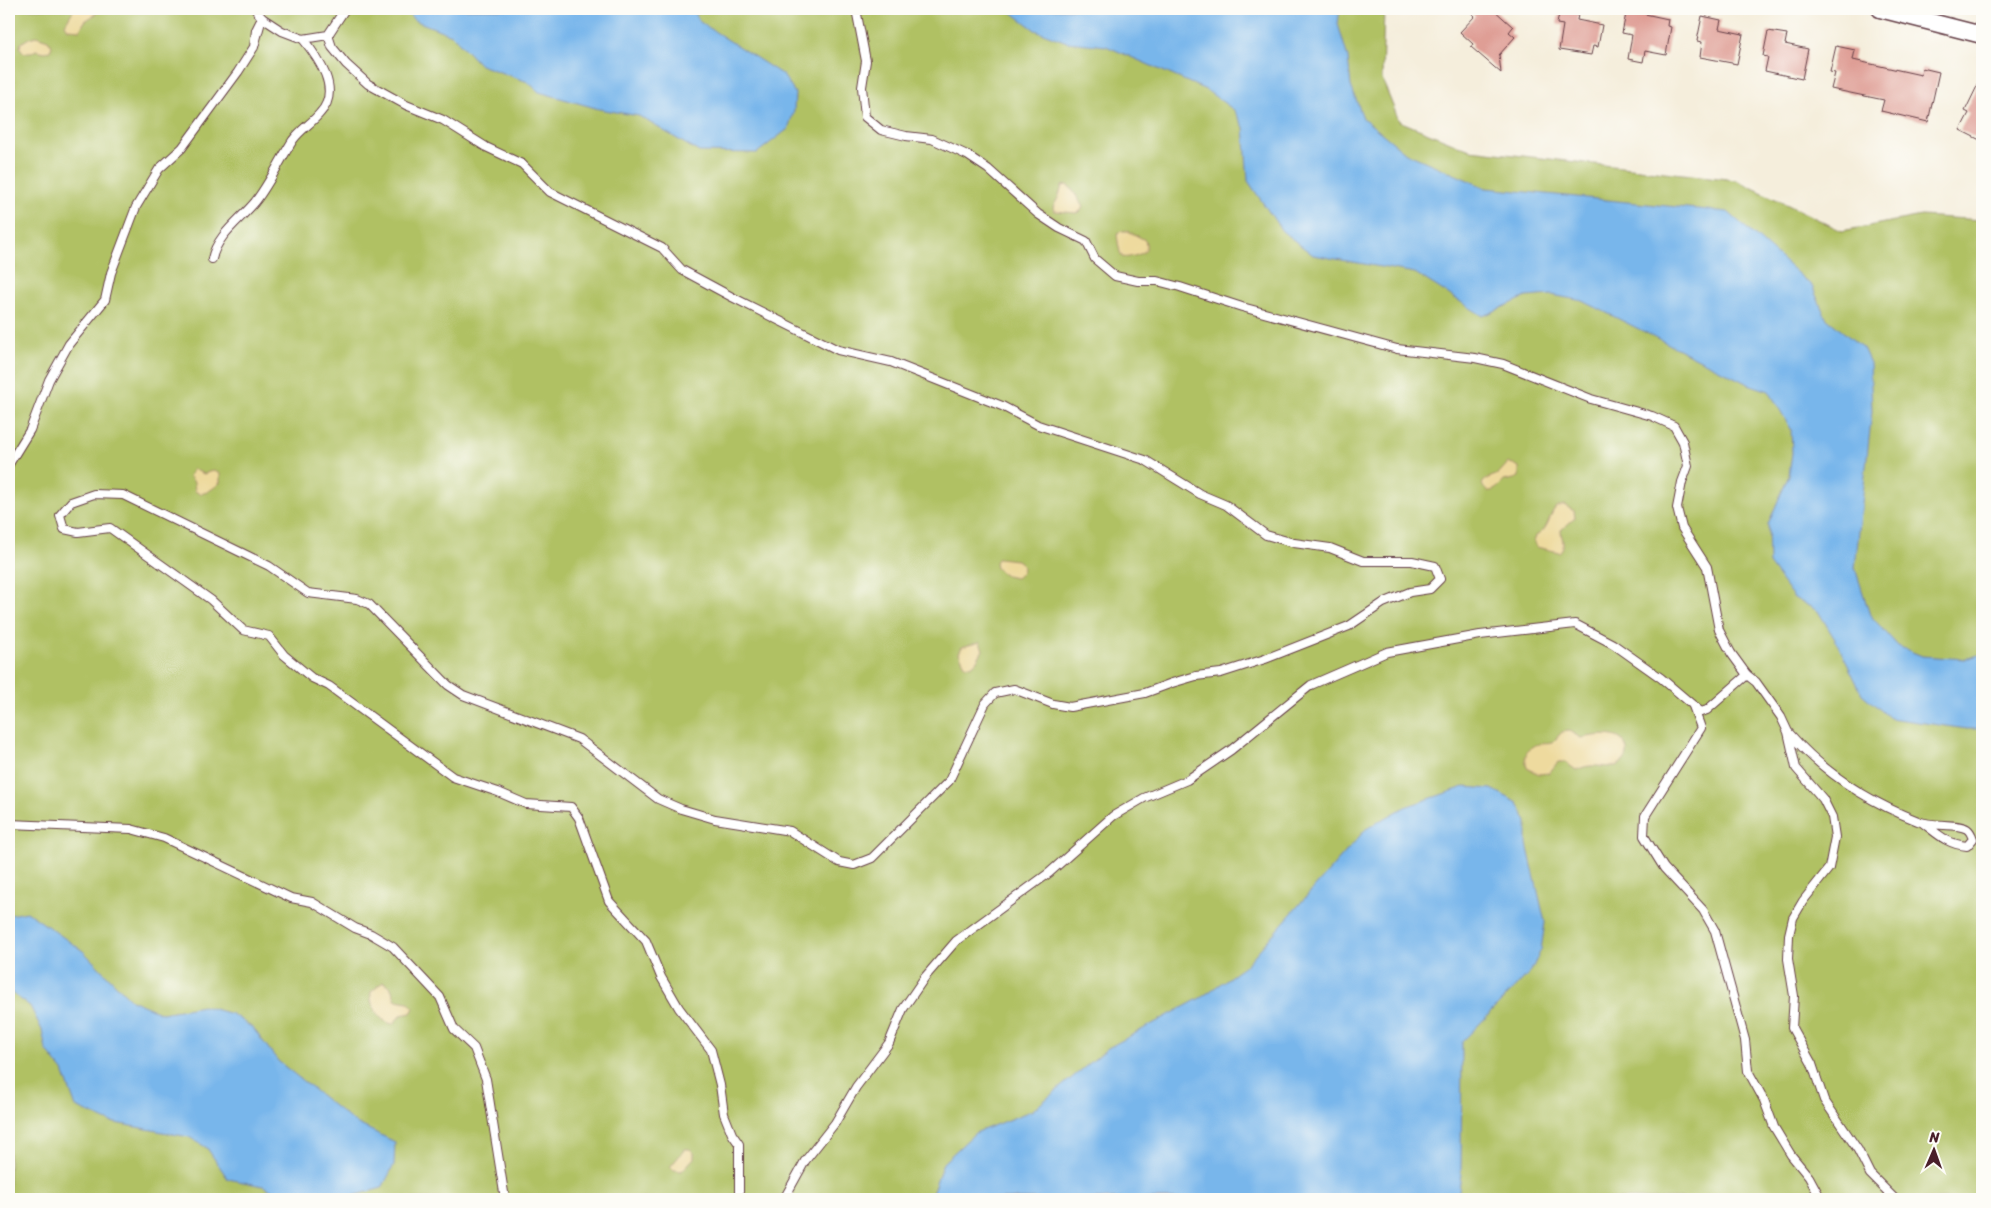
<svg xmlns="http://www.w3.org/2000/svg" width="1991" height="1208" font-family="Sriracha,sans-serif">
<style>
.green{fill:#b0c164;stroke:#7d7048}
.sand{fill:#eeda9e;stroke:#9c7c64}
.water{fill:#78b6eb;stroke:#616a8b}
.building{fill:#df9e95}
.lines{fill:none;stroke-linecap:round;stroke-linejoin:round}
.service-casing{stroke:#643e46;stroke-width:10}
.minor-casing{stroke:#643e46;stroke-width:19}
.service{stroke:#fff;stroke-width:8}
.minor{stroke:#fff;stroke-width:16}
</style>
<rect width="100%" height="100%" fill="#fdfcf7"/>
<filter id="ink" filterUnits="userSpaceOnUse"><feTurbulence type="fractalNoise" baseFrequency=".02" numOctaves="2"/><feDisplacementMap in="SourceGraphic" scale="10" xChannelSelector="R" yChannelSelector="G"/><feConvolveMatrix kernelMatrix="1 2 1 2 8 2 1 2 1" color-interpolation-filters="sRGB"/></filter>
<filter id="wash" filterUnits="userSpaceOnUse"><feTurbulence type="fractalNoise" baseFrequency=".0096" numOctaves="4" result="noise"/><feDisplacementMap in="SourceGraphic" scale="20" xChannelSelector="R" yChannelSelector="G"/><feGaussianBlur stdDeviation="1.12" result="paint"/><feColorMatrix in="noise" values="0 0 0 0 0 0 0 0 0 0 0 0 0 0 0 0 0 1.4 0 .05"/><feComposite in="paint" operator="in"/></filter>
<g filter="url(#wash)">
<rect width="100%" height="100%" fill="#f5eedc"/>
<path class="green" d="M 9,9 L 1384,9 L 1382,79 L 1399,121 L 1470,150 L 1736,180 L 1842,231 L 1921,216 L 1982,220 L 1982,1199 L 9,1199 Z"/>
<g class="sand">
<path d="M 74,9 L 96,9 L 96,14 L 85,21 L 80,30 L 68,29 L 65,24 Z"/>
<path d="M 36,36 L 48,40 L 52,46 L 50,51 L 45,52 L 36,50 L 31,53 L 24,53 L 20,48 L 21,43 L 29,38 Z"/>
<path d="M 1067,185 L 1071,188 L 1083,206 L 1081,211 L 1076,213 L 1055,211 L 1053,207 L 1058,198 L 1062,186 Z"/>
<path d="M 1121,231 L 1128,231 L 1145,240 C 1149,252 1143,253 1134,256 C 1128,257 1128,258 1122,257 C 1119,252 1118,241 1117,235 Z"/>
<path d="M 1508,463 L 1514,464 L 1519,467 L 1519,477 L 1514,479 L 1504,481 C 1498,488 1487,498 1482,484 L 1486,479 L 1498,474 Z"/>
<path d="M 193,469 L 204,474 L 214,470 L 220,473 L 220,483 C 213,488 203,498 195,491 L 194,482 L 189,476 Z"/>
<path d="M 1564,505 L 1574,511 L 1575,518 L 1561,530 C 1561,538 1567,547 1559,552 L 1536,547 L 1534,542 L 1536,536 C 1550,528 1547,518 1556,507 Z"/>
<path d="M 998,558 L 1017,560 L 1022,564 C 1024,571 1022,573 1016,578 L 1006,576 L 996,568 L 995,562 Z"/>
<path d="M 980,642 L 983,650 L 976,662 L 971,666 L 965,665 L 959,653 L 962,647 Z"/>
<path d="M 1569,731 L 1581,738 C 1595,736 1623,729 1627,750 C 1628,757 1624,762 1618,765 C 1609,769 1600,765 1591,766 C 1586,766 1581,768 1576,770 L 1565,762 L 1558,762 L 1549,773 L 1539,774 L 1527,768 C 1521,745 1536,744 1553,742 L 1562,732 Z"/>
<path d="M 383,982 L 390,986 L 396,1000 L 408,1002 L 414,1008 L 411,1013 L 401,1015 L 393,1024 C 379,1022 369,1005 371,992 Z"/>
<path d="M 685,1149 L 690,1149 L 694,1153 L 694,1158 L 682,1171 L 674,1170 L 670,1167 Z"/>
</g>
<g class="water">
<path d="M 405,9 L 693,9 L 700,22 L 783,75 L 795,93 L 794,111 L 788,129 L 757,153 L 699,152 L 639,116 L 599,109 L 539,92 L 528,82 L 480,65 L 452,35 L 414,20 Z"/>
<path d="M 1007,9 L 1340,9 L 1338,24 L 1348,58 L 1351,86 L 1363,118 L 1406,153 L 1486,188 L 1728,212 L 1812,286 L 1826,318 L 1863,348 L 1870,363 L 1872,411 L 1855,568 L 1870,615 L 1898,646 L 1922,656 L 1965,659 L 1982,654 L 1982,729 L 1967,729 L 1890,718 L 1862,694 L 1836,641 L 1818,611 L 1794,598 L 1769,564 L 1768,524 L 1789,475 L 1792,453 L 1791,429 L 1769,391 L 1748,384 L 1583,301 L 1552,295 L 1526,297 L 1483,316 L 1415,273 L 1313,255 L 1282,231 L 1248,181 L 1244,127 L 1234,110 L 1206,90 L 1106,46 L 1067,42 L 1035,30 Z"/>
<path d="M 1464,787 L 1492,789 L 1518,803 L 1527,822 L 1527,844 L 1545,922 L 1541,950 L 1531,971 L 1462,1042 L 1461,1174 L 1458,1199 L 930,1199 L 943,1163 L 975,1133 L 1033,1110 L 1108,1048 L 1202,997 L 1245,966 L 1366,829 L 1405,807 Z"/>
<path d="M 27,912 L 83,951 L 131,1000 L 162,1013 L 203,1006 L 232,1014 L 253,1028 L 278,1061 L 354,1122 L 395,1142 L 394,1165 L 382,1188 L 341,1199 L 290,1199 L 263,1186 L 228,1179 L 207,1148 L 189,1137 L 110,1122 L 76,1107 L 63,1071 L 46,1050 L 42,1030 L 30,1006 L 9,991 L 9,915 Z"/>
</g>
<g id="blocks">
<g class="building">
<path d="M 1467,9 L 1493,9 L 1513,27 L 1509,32 L 1515,37 L 1499,55 L 1501,73 L 1471,47 L 1473,44 L 1460,32 L 1475,16 Z"/>
<path d="M 1560,9 L 1579,10 L 1577,20 L 1602,25 L 1598,47 L 1593,46 L 1591,55 L 1559,50 L 1563,25 L 1557,24 Z"/>
<path d="M 1627,9 L 1646,9 L 1645,14 L 1668,19 L 1667,26 L 1671,27 L 1666,55 L 1645,51 L 1643,62 L 1628,59 L 1632,35 L 1622,33 Z"/>
<path d="M 1702,16 L 1721,20 L 1719,29 L 1743,34 L 1737,64 L 1700,57 L 1702,42 L 1697,41 Z"/>
<path d="M 1768,31 L 1787,34 L 1785,44 L 1808,49 L 1802,79 L 1765,71 L 1768,57 L 1763,56 Z"/>
<path d="M 1836,46 L 1855,50 L 1853,60 L 1921,75 L 1922,68 L 1939,72 L 1928,122 L 1881,111 L 1884,100 L 1831,89 L 1835,73 L 1830,72 Z"/>
<path d="M 1982,76 L 1982,141 L 1960,130 L 1969,113 L 1965,111 Z"/>
</g>
</g>
</g>
<g filter="url(#ink)">
<use href="#blocks" fill-opacity="0" stroke="#643e46" stroke-width="1"/>
<g class="lines">
<g class="service-casing">
<g id="service">
<path d="M 255,9 L 262,18 L 282,31 L 303,39 L 328,35 L 345,9"/>
<path d="M 856,9 L 866,61 L 862,87 L 865,117 L 881,130 L 906,136 L 932,139 L 967,155 L 988,169 L 1038,214 L 1059,228 L 1086,241 L 1095,259 L 1115,276 L 1138,281 L 1157,281 L 1180,287 L 1242,307 L 1397,349 L 1475,358 L 1503,364 L 1591,399 L 1652,416 L 1674,426 L 1683,442 L 1688,466 L 1682,482 L 1677,508 L 1682,528 L 1707,567 L 1719,630 L 1731,653 L 1747,675"/>
<path d="M 328,35 L 332,47 L 346,64 L 368,84 L 406,105 L 443,120 L 486,147 L 522,164 L 550,192 L 662,248 L 682,270 L 732,297 L 838,350 L 891,362 L 1002,406 L 1038,425 L 1145,460 L 1200,494 L 1226,505 L 1266,535 L 1294,543 L 1330,548 L 1363,561 L 1412,561 L 1435,566 L 1440,579 L 1430,589 L 1410,592 L 1383,603 L 1349,626 L 1265,659 L 1221,673 L 1196,676 L 1172,683 L 1145,693 L 1070,707 L 1053,704 L 1014,689 L 995,693 L 985,704 L 949,781 L 872,858 L 854,865 L 839,862 L 790,831 L 715,819 L 681,809 L 658,799 L 579,739 L 463,695 L 448,685 L 369,604 L 357,599 L 308,593 L 269,566 L 123,495 L 94,494 L 71,502 L 60,515 L 64,529 L 78,532 L 110,528 L 211,600 L 243,630 L 269,636 L 284,655 L 312,678 L 329,686 L 453,777 L 498,792 L 526,804 L 571,807 L 579,818 L 609,901 L 646,941 L 661,977 L 679,1008 L 711,1050 L 720,1085 L 724,1114 L 732,1134 L 739,1144 L 739,1199"/>
<path d="M 212,259 C 217,235 240,220 255,202 C 270,183 280,160 293,140 C 301,129 312,123 320,113 C 342,90 318,58 303,39"/>
<path d="M 9,464 L 30,430 L 49,380 L 69,344 L 105,300 L 111,273 L 136,207 L 159,169 L 182,148 L 238,72 L 254,47 L 262,18 L 256,30 L 254,47"/>
<path d="M 1693,706 L 1701,728 L 1645,816 L 1644,836 L 1664,868 L 1703,910 L 1715,931 L 1745,1040 L 1748,1071 L 1764,1100 L 1774,1127 L 1791,1155 L 1809,1177 L 1821,1199"/>
<path d="M 1789,733 C 1824,773 1869,802 1918,821 C 1932,827 1958,823 1967,829 C 1970,831 1972,836 1973,839 L 1967,846 C 1947,844 1939,835 1923,823"/>
<path d="M 9,824 L 131,829 L 164,838 L 291,898 L 312,902 L 355,928 L 371,934 L 393,947 L 440,997 L 454,1029 L 474,1048 L 486,1079 L 505,1199"/>
<path d="M 784,1199 L 805,1161 L 835,1123 L 856,1087 L 889,1043 L 903,1009 L 925,977 L 956,941 L 1049,873 L 1113,816 L 1144,798 L 1187,780 L 1231,750 L 1311,685 L 1387,652 L 1480,635 L 1575,624 L 1613,644 L 1661,678 L 1701,712 L 1707,710 L 1747,675 L 1756,682 L 1781,717 L 1788,732 L 1796,768 L 1823,799 L 1832,817 L 1835,837 L 1829,868 L 1803,901 L 1793,918 L 1789,935 L 1788,959 L 1794,996 L 1792,1028 L 1812,1064 L 1824,1100 L 1858,1150 L 1870,1174 L 1895,1199"/>
</g>
</g>
<g class="minor-casing">
<path id="minor" d="M 1880,9 L 1982,35"/>
</g>
<use href="#service" class="service"/>
<use href="#minor" class="minor"/>
</g>
</g>
<rect width="1991" height="1208" fill="none" stroke="#fdfcf7" stroke-width="30"/>
<g transform="translate(1934 1150) rotate(2)" stroke="#fdfcf7" stroke-width="4" paint-order="stroke">
<path d="M0-4L9 19L0 12L-9 19Z" fill="#4a1f2b"/>
<text y="-8" font-size="14" font-weight="bold" text-anchor="middle" fill="#4a1f2b">N</text>
</g>
</svg>
